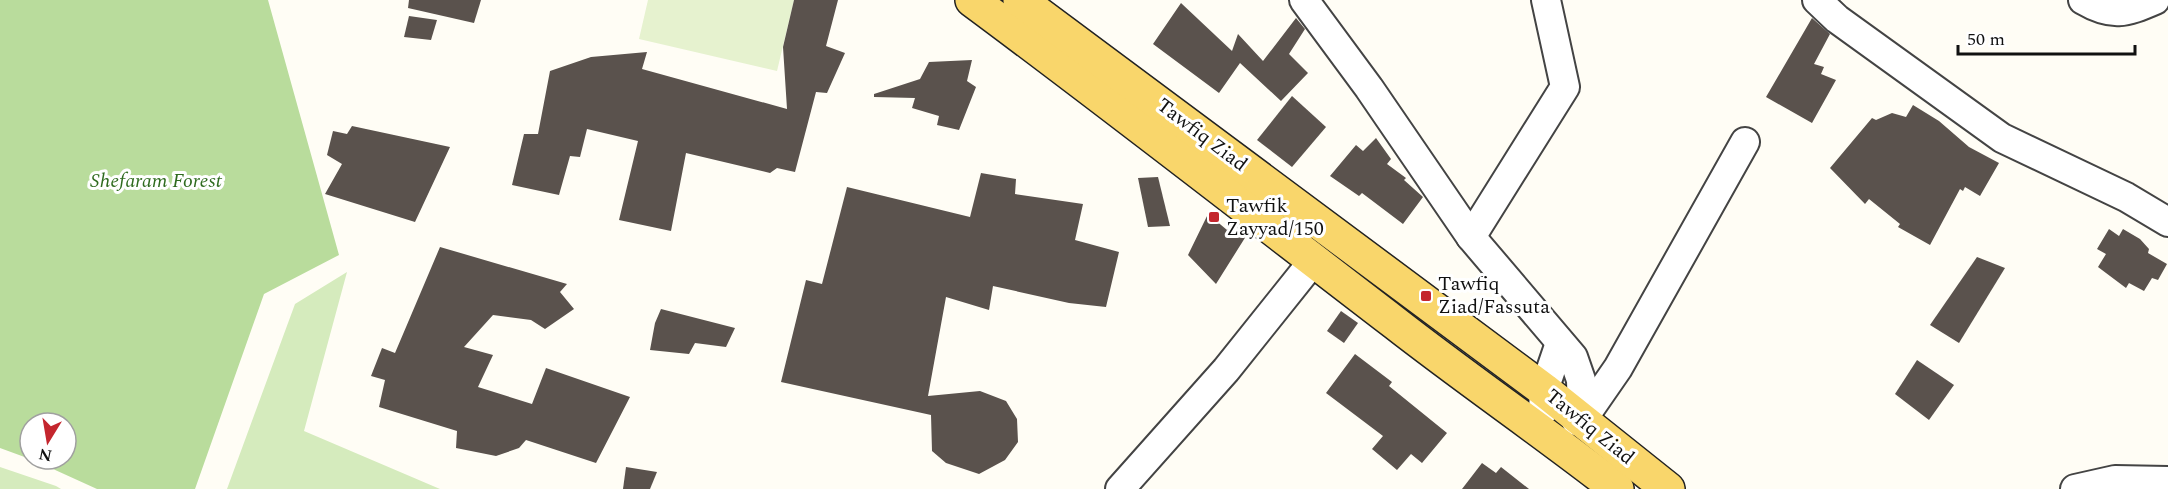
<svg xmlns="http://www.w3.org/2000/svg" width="2168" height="489" font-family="Spectral,serif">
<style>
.green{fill:#d5ebbd}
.forest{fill:#b9dc9c}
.pitch{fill:#e6f2cf}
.building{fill:#5a524d}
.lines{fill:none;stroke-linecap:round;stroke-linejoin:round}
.minor-casing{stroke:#444;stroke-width:32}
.major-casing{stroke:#222;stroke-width:36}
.minor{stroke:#fff;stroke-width:28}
.major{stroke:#f9d66b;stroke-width:33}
.poi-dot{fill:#c4262e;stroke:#fff;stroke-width:2}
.labels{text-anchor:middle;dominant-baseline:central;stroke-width:6;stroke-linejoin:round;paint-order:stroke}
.street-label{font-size:20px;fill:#111;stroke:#fff}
.park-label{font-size:20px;font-style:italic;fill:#2f6b1f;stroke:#fff}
.poi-label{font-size:20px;fill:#111;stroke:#fff;text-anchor:start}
</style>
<rect width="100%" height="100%" fill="#fffdf5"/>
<g class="green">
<path d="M 347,272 L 304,431 L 440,489 L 227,489 L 295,304 Z"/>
<path d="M 0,467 L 56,486 L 61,489 L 0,489 Z"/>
</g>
<path class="forest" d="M 0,0 L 268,0 L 339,255 L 264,294 L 195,489 L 97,489 L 31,459 L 66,459 L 66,423 L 30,423 L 30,459 L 0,448 Z"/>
<path class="pitch" d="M 648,0 L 794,0 L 777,71 L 639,39 Z"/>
<g class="building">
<path d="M 409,0 L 481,0 L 474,23 L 408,8 Z"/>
<path d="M 794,0 L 838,0 L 826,46 L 845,53 L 827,93 L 816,92 L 795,172 L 777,168 L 770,173 L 686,153 L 671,231 L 619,220 L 638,141 L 587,129 L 580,157 L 570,156 L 559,195 L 512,185 L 524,134 L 538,134 L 550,71 L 591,57 L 647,52 L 642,69 L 787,109 L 783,47 Z"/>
<path d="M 1181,3 L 1232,51 L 1238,34 L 1263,61 L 1296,18 L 1305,29 L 1289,54 L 1308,73 L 1281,101 L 1240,63 L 1219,93 L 1153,44 Z"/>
<path d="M 409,16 L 437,20 L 431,40 L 404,37 Z"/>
<path d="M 1812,18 L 1830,34 L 1814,64 L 1824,67 L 1821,74 L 1836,80 L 1812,123 L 1766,97 Z"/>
<path d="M 972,60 L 967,81 L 976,87 L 959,130 L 937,125 L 939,116 L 912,108 L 915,98 L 874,97 L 874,94 L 920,79 L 929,62 Z"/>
<path d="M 1292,96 L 1326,127 L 1292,167 L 1257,140 Z"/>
<path d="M 1913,105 L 1939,121 L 1969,147 L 1999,163 L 1980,196 L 1965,187 L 1963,191 L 1960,189 L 1930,245 L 1898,227 L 1900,224 L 1869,199 L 1865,204 L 1830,168 L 1872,118 L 1876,120 L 1892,113 L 1906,117 Z"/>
<path d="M 352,126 L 450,147 L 415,222 L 325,194 L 342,164 L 327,155 L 333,131 L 347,134 Z"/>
<path d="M 1376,138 L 1391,159 L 1387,164 L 1406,178 L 1404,180 L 1423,197 L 1403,224 L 1362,193 L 1359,196 L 1330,176 L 1356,145 L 1363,151 Z"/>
<path d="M 981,173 L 1016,179 L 1015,194 L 1083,204 L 1075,240 L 1119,252 L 1106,307 L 1069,303 L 993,286 L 989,310 L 946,297 L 928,396 L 980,391 L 1006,401 L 1017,419 L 1018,442 L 1005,460 L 979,474 L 946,463 L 932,451 L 931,415 L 781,382 L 806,280 L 822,284 L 847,187 L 970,217 Z"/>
<path d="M 1158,177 L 1170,226 L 1148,227 L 1138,178 Z"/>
<path d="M 1208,214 L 1227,230 L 1235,223 L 1248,233 L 1216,284 L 1188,255 Z"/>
<path d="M 2109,229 L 2119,236 L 2123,229 L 2140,239 L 2149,249 L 2148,253 L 2167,264 L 2158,280 L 2152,278 L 2144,291 L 2129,283 L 2126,288 L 2098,267 L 2106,254 L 2097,249 Z"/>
<path d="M 440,247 L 567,284 L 560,292 L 574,309 L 545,329 L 531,320 L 493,315 L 464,347 L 493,355 L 478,387 L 532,404 L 546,368 L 630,397 L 596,463 L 526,440 L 519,448 L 496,456 L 456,448 L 457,431 L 379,407 L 385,380 L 371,376 L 382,348 L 395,353 Z"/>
<path d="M 1977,257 L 2005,268 L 1959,343 L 1930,325 Z"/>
<path d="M 661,309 L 735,328 L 726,347 L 695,343 L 689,354 L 650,350 L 655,323 Z"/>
<path d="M 1341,311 L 1358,323 L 1344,343 L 1327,331 Z"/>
<path d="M 1355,354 L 1392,382 L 1389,386 L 1447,433 L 1422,463 L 1411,454 L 1397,470 L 1372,449 L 1383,436 L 1326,393 Z"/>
<path d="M 1917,360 L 1954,385 L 1929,420 L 1895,394 Z"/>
<path d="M 1482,463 L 1496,473 L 1501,467 L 1529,489 L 1462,489 Z"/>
<path d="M 626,467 L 657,472 L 650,489 L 623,489 Z"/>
</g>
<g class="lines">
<g class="minor-casing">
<g id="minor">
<path d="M 1304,0 L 1369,88 L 1471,237 L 1573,357 L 1581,380 L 1582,420"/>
<path d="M 1817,0 L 1837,19 L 2002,138 L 2126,197 L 2168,222"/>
<path d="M 2083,0 C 2112,17 2125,13 2155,0"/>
<path d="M 1471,237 L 1565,87 L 1546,0"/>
<path d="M 1543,411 L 1544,390 L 1560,343"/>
<path d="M 1576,421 L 1582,420 L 1618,368 L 1745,142"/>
<path d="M 1120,489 L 1226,370 L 1314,260"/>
<path d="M 2075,489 L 2115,480 L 2168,481"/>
</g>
</g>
<g class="major-casing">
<g id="major">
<path d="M 972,0 C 1115,106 1254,215 1395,323 C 1468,380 1544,432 1617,489"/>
<path d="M 1020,0 L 1544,390 L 1668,489"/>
</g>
</g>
<use href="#minor" class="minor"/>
<use href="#major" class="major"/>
</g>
<g class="poi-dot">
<rect x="1208" y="211" width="12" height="12" rx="3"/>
<rect x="1420" y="290" width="12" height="12" rx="3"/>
</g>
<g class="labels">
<g class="street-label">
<text transform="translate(1202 135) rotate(37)">Tawfiq Ziad</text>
<text transform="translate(1590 427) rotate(39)">Tawfiq Ziad</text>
</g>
<g class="park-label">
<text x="156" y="181">Shefaram Forest</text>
</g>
<g class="poi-label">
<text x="1226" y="206">Tawfik<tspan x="1226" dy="23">Zayyad/150</tspan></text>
<text x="1438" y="284">Tawfiq<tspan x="1438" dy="23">Ziad/Fassuta</tspan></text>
</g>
</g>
<g transform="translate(48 441) rotate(191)"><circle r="28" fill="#ffffff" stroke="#a0a0a0" stroke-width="1.5"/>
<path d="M0-4.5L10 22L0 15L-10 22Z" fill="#c4262e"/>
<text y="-9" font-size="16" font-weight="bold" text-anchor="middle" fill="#111111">N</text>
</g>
<path d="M1958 45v9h177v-9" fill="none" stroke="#111111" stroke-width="3"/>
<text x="1967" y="45" font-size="18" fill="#111111" stroke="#ffffff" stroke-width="4.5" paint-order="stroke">50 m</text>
</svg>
